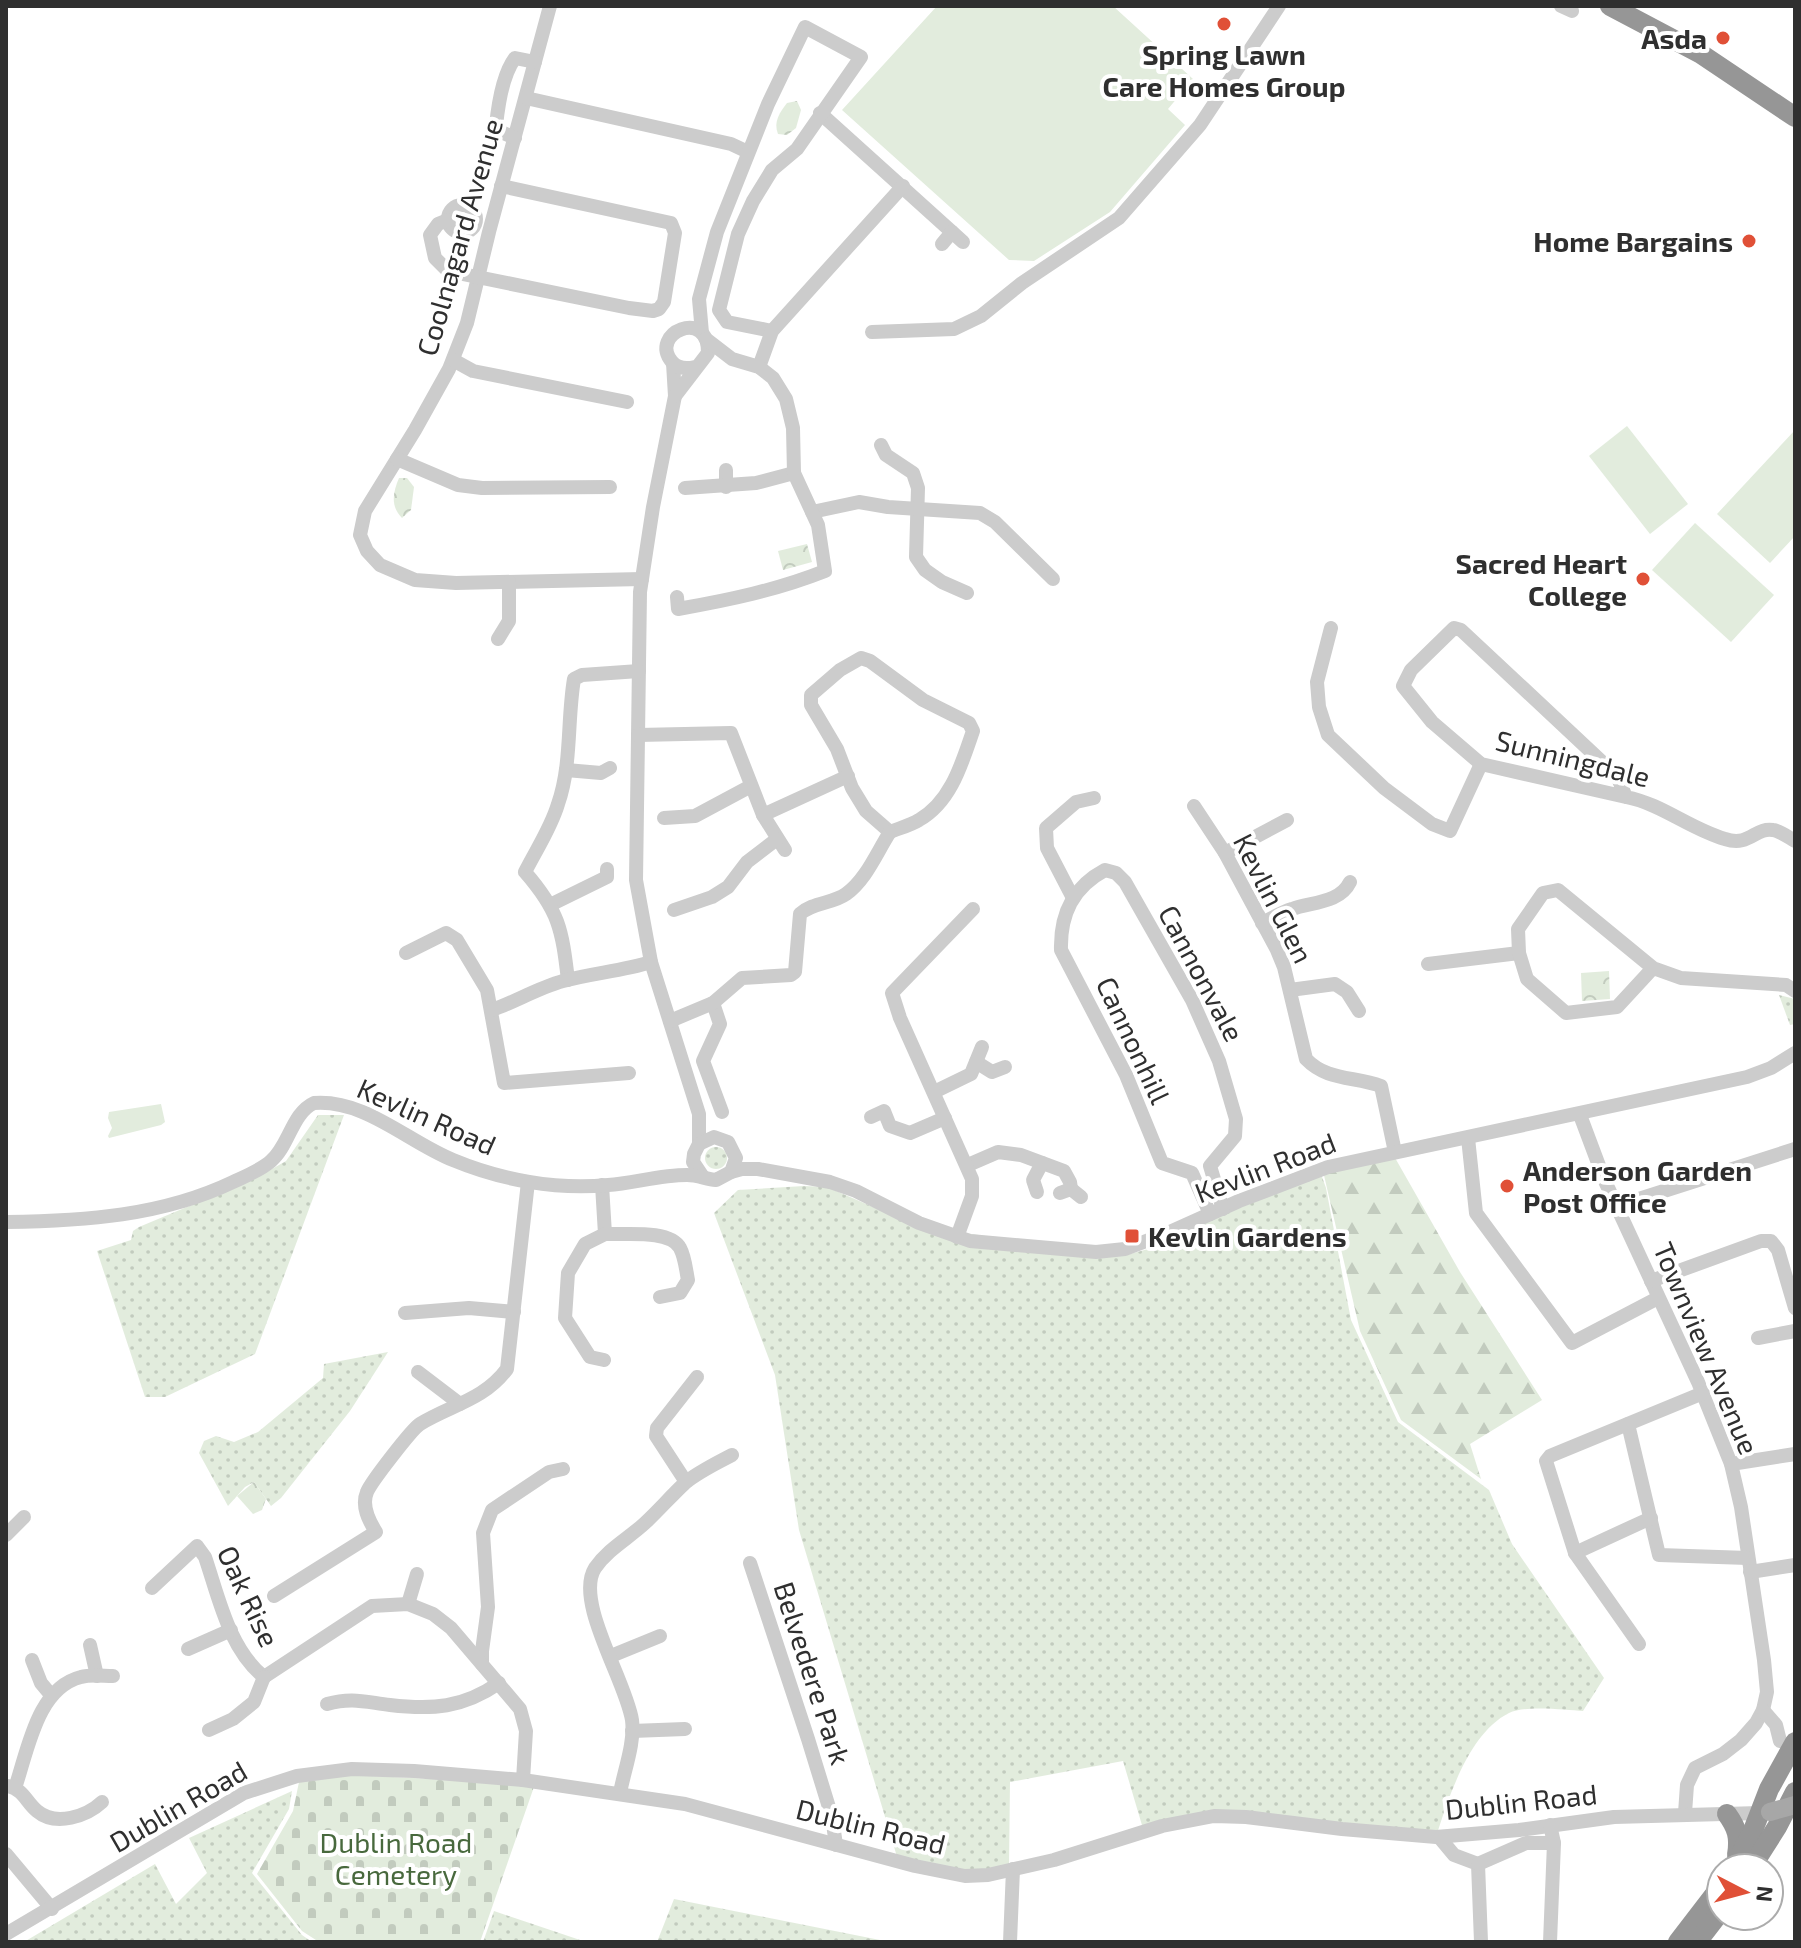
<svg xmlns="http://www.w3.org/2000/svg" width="1801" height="1948" font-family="'Exo 2',sans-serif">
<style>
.grass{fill:url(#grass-dots)}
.forest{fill:url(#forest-firs)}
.cemetery{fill:url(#cemetery-stones)}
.park{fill:url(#park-crowns)}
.garden{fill:#e2ecdd}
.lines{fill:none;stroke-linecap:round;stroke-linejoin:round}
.minor{stroke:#ccc;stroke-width:14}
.highway{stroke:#969696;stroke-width:20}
.major-bridge{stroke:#a7a7a7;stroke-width:18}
.poi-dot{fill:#e05037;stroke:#fff;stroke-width:3}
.labels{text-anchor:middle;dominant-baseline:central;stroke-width:8;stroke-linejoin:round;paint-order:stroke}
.poi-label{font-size:28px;font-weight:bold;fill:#2f2f2f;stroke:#fff;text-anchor:end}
.street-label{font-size:28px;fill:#2f2f2f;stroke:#fff}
.park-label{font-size:28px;fill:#48693d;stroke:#fff}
</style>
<defs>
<pattern id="grass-dots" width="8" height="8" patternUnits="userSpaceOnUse" patternTransform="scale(2)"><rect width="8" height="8" fill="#e2ecdd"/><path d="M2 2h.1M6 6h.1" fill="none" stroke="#c2cbbe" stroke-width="1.8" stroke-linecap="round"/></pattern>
<pattern id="forest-firs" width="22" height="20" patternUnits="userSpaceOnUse" patternTransform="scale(2)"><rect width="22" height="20" fill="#e2ecdd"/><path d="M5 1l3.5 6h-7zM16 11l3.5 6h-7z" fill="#c2cbbe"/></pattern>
<pattern id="cemetery-stones" width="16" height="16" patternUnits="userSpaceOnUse" patternTransform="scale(2)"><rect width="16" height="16" fill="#e2ecdd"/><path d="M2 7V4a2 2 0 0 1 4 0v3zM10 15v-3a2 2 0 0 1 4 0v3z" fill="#c2cbbe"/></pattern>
<pattern id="park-crowns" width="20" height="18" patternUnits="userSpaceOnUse" patternTransform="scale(2)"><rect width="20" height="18" fill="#e2ecdd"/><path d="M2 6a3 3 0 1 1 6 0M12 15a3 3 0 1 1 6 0" fill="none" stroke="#c2cbbe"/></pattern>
</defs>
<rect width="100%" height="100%" fill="#fff"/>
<g class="grass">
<path d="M 1779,995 L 1795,999 L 1795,1024 L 1790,1025 Z"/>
<path d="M 318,1115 L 344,1115 L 255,1354 L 165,1397 L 145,1397 L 97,1251 L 131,1240 L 133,1231 L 139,1227 L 256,1178 L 286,1161 Z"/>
<circle cx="716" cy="1158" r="11"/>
<path d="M 1321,1174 L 1326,1188 L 1351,1320 L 1398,1422 L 1489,1490 L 1512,1544 L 1604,1678 L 1583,1711 C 1566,1710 1525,1705 1509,1713 C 1469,1733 1449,1796 1436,1837 L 1246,1817 L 1144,1832 L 1123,1761 L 1010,1782 L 1009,1867 L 988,1875 L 898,1860 L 799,1530 L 775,1375 L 714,1213 L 738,1190 L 804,1186 L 827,1187 L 917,1226 L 1123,1256 L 1148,1249 L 1213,1218 Z"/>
<path d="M 388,1352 L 350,1411 L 281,1498 L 271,1506 L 254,1482 L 245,1487 L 228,1506 L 199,1453 L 204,1441 L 216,1436 L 234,1442 L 258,1432 L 323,1378 L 324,1364 Z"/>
<path d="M 292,1791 L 289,1809 L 252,1873 L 302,1935 L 312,1942 L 24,1942 L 155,1864 L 176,1904 L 207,1873 L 189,1838 Z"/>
<path d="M 674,1899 L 890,1942 L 657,1942 Z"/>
<path d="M 494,1911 L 586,1942 L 483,1942 Z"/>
</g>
<path class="forest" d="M 1394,1156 L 1460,1272 L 1542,1400 L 1470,1444 L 1481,1479 L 1401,1420 L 1360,1331 L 1323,1171 Z"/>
<path class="cemetery" d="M 352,1775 L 535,1784 L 480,1942 L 319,1942 L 302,1931 L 257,1874 L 293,1811 L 299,1782 Z"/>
<g class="park">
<path d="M 797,101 L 801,110 L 796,128 L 787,135 L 778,134 C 773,122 780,112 787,103 Z"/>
<path d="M 399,478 L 407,478 L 414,487 L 411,510 L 402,518 C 390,506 393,492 399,478 Z"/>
<path d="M 807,544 L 812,562 L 783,570 L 778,551 Z"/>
<path d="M 1609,971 L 1610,999 L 1582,1001 L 1581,973 Z"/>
<path d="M 254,1482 L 266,1499 L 262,1510 L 253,1514 L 237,1496 Z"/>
</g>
<g class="garden">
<path d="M 937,6 L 1113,6 L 1193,79 L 1168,109 L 1185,125 L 1110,212 L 1034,261 L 1009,260 L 842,110 Z"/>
<path d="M 1627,426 L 1688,504 L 1650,534 L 1589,456 Z"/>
<path d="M 1795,430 L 1795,536 L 1770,563 L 1717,514 Z"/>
<path d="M 1695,523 L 1774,595 L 1731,642 L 1652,570 Z"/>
<path d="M 161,1104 L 165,1122 L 161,1125 L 109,1138 L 108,1136 L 112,1128 L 108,1118 L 109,1112 Z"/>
</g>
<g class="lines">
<g class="minor">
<path d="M 550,6 L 489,232 L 467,323 L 449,369 L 415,430 L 365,511 L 360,535 L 367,551 L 380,565 L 415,580 L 456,583 L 642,579"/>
<path d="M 1561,6 L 1572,11"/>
<path d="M 526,98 L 731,144 L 748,152"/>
<path d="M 820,113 L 963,242"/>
<path d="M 515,138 L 499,131 L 496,126 C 498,106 503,74 515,58 L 535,62"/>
<circle cx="462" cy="219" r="14"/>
<path d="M 448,220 L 438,224 L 430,235 L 435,258 L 448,271 L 629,308 L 653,311 L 659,309 L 664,302 L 675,233 L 671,223 L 501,186"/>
<path d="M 942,244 L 952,232"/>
<path d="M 872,332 L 954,329 L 981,316 L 1022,283 L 1119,218 L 1200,125 L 1279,6"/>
<path d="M 702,333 L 699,299 L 717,232 L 768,104 L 805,27 L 861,57 L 797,149 L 772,170 L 753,201 L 738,234 L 719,310 L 727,322 L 772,331"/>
<path d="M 453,360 L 473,371 L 627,402"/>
<path d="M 673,363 L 675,396 L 653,507 L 640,592 L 636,880 L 651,962 L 699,1114 L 699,1144 L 694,1154 L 693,1162 L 703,1177"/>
<path d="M 759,367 L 772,331 L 903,186"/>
<path d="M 675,396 L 708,353 C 709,307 648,333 672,362 C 678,369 686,369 695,367"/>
<path d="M 881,445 L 886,455 L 913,473 L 918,488 L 916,557 L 925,570 L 942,582 L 967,593"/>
<path d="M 397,459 L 458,485 L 482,488 L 610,487"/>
<path d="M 726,470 L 726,487"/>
<path d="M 685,488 L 756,483 L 794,473"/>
<path d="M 812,512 L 859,502 L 888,507 L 980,513 L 995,522 L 1053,579"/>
<path d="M 677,597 L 678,609 C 729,600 777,590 825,571 L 818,525 L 794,473 L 793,428 L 786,399 L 773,378 L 759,367 L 732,359 L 706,339"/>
<path d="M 1331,628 L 1317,682 L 1319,707 L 1328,735 L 1384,788 L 1432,824 L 1450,831 L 1481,764"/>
<path d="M 498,639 L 509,621 L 509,582"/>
<path d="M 861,658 L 870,661 L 923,700 L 969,723 L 973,731 C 962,763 951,802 919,820 C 911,825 900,828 890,832 L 866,811 L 852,788 L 837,749 L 811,705 L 811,695 L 840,670 Z"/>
<path d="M 638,735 L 731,733 L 763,815 L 785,850"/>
<path d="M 566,770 L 601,773 L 610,768"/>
<path d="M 1626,797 L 1617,776 L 1461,630 L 1454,628 L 1411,670 L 1403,686 L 1432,722 L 1481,764 L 1626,797 C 1662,804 1690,829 1725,839 C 1750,847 1755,827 1773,830 C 1780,831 1788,837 1795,841"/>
<path d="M 1194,806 L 1225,853 L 1277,950 L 1284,967 L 1306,1059 C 1327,1081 1354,1076 1381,1086 L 1395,1152"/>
<path d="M 763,815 L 848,776"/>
<path d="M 664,818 L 695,816 L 751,786"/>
<path d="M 1225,853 L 1287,820"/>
<path d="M 1073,898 L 1047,848 L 1046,828 L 1076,802 L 1094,798"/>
<path d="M 550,905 L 607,877 L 607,869"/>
<path d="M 674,910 L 712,897 L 728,887 L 747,862 L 777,839"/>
<path d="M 1262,923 C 1272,918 1282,912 1292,909 C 1312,902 1340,903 1350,882"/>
<path d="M 406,953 L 446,933 L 457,940 L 487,990 L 504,1083 L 629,1073"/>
<path d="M 1428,964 L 1519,953"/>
<path d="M 1653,968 L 1617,1007 L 1566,1013 L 1527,979 L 1519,953 L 1518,929 L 1543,893 L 1558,890 L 1653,968 L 1681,978 L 1786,985 L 1795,991"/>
<path d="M 568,980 C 562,929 559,911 525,872 C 536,850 551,828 558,804 C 572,764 567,720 574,679 L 582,675 L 639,671"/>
<path d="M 1290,990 L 1335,984 L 1347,992 L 1359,1011"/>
<path d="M 713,1003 L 720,1024 L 703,1061 L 722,1112"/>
<path d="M 492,1010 C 517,1001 538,988 563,981 C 593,973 622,971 651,962"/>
<path d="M 670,1021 L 713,1003 L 742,978 L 791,975 L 795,972 L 800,914 C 813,902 832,904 846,894 C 866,880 877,852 890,832"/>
<path d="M 976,1062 L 992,1072 L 1005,1067"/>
<path d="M 934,1092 L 971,1074 L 982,1047"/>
<path d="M 1580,1115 L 1604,1179 L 1698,1382 L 1731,1464 L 1741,1507 L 1764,1660 L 1767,1692 L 1763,1710 L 1756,1723 L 1741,1740 L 1723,1754 L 1695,1768 L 1687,1785 L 1685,1813"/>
<path d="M 871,1117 L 884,1111 L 890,1126 L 910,1133 L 945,1118"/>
<path d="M 1468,1138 L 1476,1213 L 1572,1343 L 1658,1298"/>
<path d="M 968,1165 L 998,1152 L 1021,1155 L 1064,1171 L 1070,1182 L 1071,1189"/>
<path d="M 731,1172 L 742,1169 L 758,1169 L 830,1182 L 856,1191 L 919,1223 L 970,1241 L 1096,1252 L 1125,1249 L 1170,1232 L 1239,1201 L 1328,1167 L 1747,1077 L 1771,1068 L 1795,1053"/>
<path d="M 602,1185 L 605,1234 L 585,1244 L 568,1273 L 565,1318 L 590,1357 L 604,1360"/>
<path d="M 1037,1192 L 1033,1180 L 1042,1163"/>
<path d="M 1060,1193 L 1071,1189 L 1081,1197"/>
<path d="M 1617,1206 L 1795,1149"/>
<path d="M 1210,1214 L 1192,1173 L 1162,1163 L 1126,1075 L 1061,950 C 1060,914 1073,887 1105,870 L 1116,873 L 1125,882 L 1192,1000 L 1219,1061 L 1236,1119 L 1235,1136 L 1210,1166 L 1223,1209"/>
<path d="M 6,1222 C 84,1221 162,1216 233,1182 C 246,1176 261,1170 271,1161 C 289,1146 292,1113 314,1103 C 365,1099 408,1142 453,1160 C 501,1180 556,1190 608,1185 C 634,1183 660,1175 687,1175 C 697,1175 706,1179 716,1180 L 731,1172 L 736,1158 L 728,1142 L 714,1137 L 699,1144"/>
<path d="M 605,1234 C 624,1235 670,1229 680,1248 C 685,1257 686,1270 688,1280 L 680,1293 L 660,1297"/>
<path d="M 957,1237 L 972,1196 L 972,1179 L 900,1018 L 892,993 L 973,909"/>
<path d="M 1651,1281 L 1761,1241 L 1771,1241 L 1778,1250 L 1795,1308"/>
<path d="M 405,1313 L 469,1308 L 514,1312"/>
<path d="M 1758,1338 L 1795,1331"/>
<path d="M 418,1372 L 460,1404"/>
<path d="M 1628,1424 L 1659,1555 L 1748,1558"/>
<path d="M 1731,1464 L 1795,1454"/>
<path d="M 686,1482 L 656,1436 L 657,1428 L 697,1377"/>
<path d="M 6,1535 L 24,1517"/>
<path d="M 1575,1553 L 1651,1518"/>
<path d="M 750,1563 L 808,1739 L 832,1817 L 836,1845"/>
<path d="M 1750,1572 L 1795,1565"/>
<path d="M 152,1588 L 197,1546 L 205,1557 C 219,1598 229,1649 264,1677"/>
<path d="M 274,1596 L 376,1532 C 369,1521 361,1506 367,1492 C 371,1482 412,1429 420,1424 C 451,1405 484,1400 507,1369 L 528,1182"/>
<path d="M 408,1604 L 417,1574"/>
<path d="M 1639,1644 L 1575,1553 L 1546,1461 L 1550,1456 L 1703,1393"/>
<path d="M 90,1645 L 97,1676"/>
<path d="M 188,1649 L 231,1630"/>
<path d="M 611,1656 L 660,1636"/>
<path d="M 32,1660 L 41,1683 L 51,1695"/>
<path d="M 482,1664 L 482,1651 L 488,1607 L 483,1533 L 492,1510 L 549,1472 L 563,1469"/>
<path d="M 264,1677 L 372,1606 L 408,1604 L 433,1614 L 451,1628 L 520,1709 L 526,1731 L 523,1780"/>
<path d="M 327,1704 C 352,1697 365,1702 390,1705 C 432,1710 463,1708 499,1683"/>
<path d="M 1763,1710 L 1776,1725 L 1780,1741"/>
<path d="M 209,1730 L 233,1719 L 254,1702 L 264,1677"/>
<path d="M 632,1731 L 685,1729"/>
<path d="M 8,1786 C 24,1790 26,1802 37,1811 C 56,1827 87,1816 102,1802"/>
<path d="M 15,1788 C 28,1750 37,1688 81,1677 C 91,1674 103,1676 113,1676"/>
<path d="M 620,1793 C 624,1771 635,1743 632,1720 C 626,1681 574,1601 595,1568 C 608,1549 629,1538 645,1523 C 659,1510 671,1496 685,1483 C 698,1472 717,1463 732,1455"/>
<path d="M 1439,1837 L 1454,1855 L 1478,1864 L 1481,1942"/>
<path d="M 6,1854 L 52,1909"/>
<path d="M 1478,1864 L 1526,1843 L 1554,1843"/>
<path d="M 6,1934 L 244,1793 L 297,1776 L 352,1769 L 414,1771 L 523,1780 L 685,1804 L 915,1866 L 965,1876 L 988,1875 L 1054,1860 L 1162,1826 L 1214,1816 L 1246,1817 L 1342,1829 L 1436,1837 L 1519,1830 L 1614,1817 L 1760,1813"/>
<path d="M 1010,1942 L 1013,1869"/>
<path d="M 1550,1942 L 1554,1843 L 1550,1825"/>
</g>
<g class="highway">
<path d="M 1610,6 L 1701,54 L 1795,117"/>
<path d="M 1727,1814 C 1737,1828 1740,1837 1737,1855"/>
<path d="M 1733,1868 L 1752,1833 L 1769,1789 L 1795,1742"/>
<path d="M 1751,1868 L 1777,1827 L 1795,1792"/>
<path d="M 1678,1942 L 1721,1886"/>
<path d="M 1697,1942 L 1721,1911"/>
</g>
<path class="major-bridge" d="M 1770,1812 L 1795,1805"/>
</g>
<g class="poi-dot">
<circle cx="1224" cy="24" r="8"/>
<circle cx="1723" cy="38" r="8"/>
<circle cx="1749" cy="241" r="8"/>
<circle cx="1643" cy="579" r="8"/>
<circle cx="1507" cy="1186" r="8"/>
<rect x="1124" y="1228" width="16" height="16" rx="4"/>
</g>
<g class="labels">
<g class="poi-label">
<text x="1707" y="38">Asda</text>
<text x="1224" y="54" text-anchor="middle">Spring Lawn<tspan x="1224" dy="32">Care Homes Group</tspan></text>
<text x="1733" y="241">Home Bargains</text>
<text x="1627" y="563">Sacred Heart<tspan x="1627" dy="32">College</tspan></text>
<text x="1523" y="1170" text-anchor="start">Anderson Garden<tspan x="1523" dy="32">Post Office</tspan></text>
<text x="1148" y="1236" text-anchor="start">Kevlin Gardens</text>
</g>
<g class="street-label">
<text transform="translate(459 237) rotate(-74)">Coolnagard Avenue</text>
<text transform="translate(1573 758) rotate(14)">Sunningdale</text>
<text transform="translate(1274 898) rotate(63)">Kevlin Glen</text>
<text transform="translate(1202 973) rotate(62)">Cannonvale</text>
<text transform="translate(1134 1040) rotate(65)">Cannonhill</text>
<text transform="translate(427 1116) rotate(24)">Kevlin Road</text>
<text transform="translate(1265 1167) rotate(-21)">Kevlin Road</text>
<text transform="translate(1707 1348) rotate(67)">Townview Avenue</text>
<text transform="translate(249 1596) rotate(65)">Oak Rise</text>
<text transform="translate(813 1673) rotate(72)">Belvedere Park</text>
<text transform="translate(1521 1801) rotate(-6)">Dublin Road</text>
<text transform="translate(178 1806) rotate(-30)">Dublin Road</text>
<text transform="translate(871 1826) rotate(14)">Dublin Road</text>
</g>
<g class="park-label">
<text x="396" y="1842">Dublin Road<tspan x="396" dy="32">Cemetery</tspan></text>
</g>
</g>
<rect width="1801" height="1948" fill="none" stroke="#2f2f2f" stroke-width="16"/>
<g transform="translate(1745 1892) rotate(96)"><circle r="38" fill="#ffffff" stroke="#acacac" stroke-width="2"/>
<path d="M0-6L14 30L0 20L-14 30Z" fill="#e05037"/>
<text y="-12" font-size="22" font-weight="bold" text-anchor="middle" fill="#2f2f2f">N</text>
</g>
</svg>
